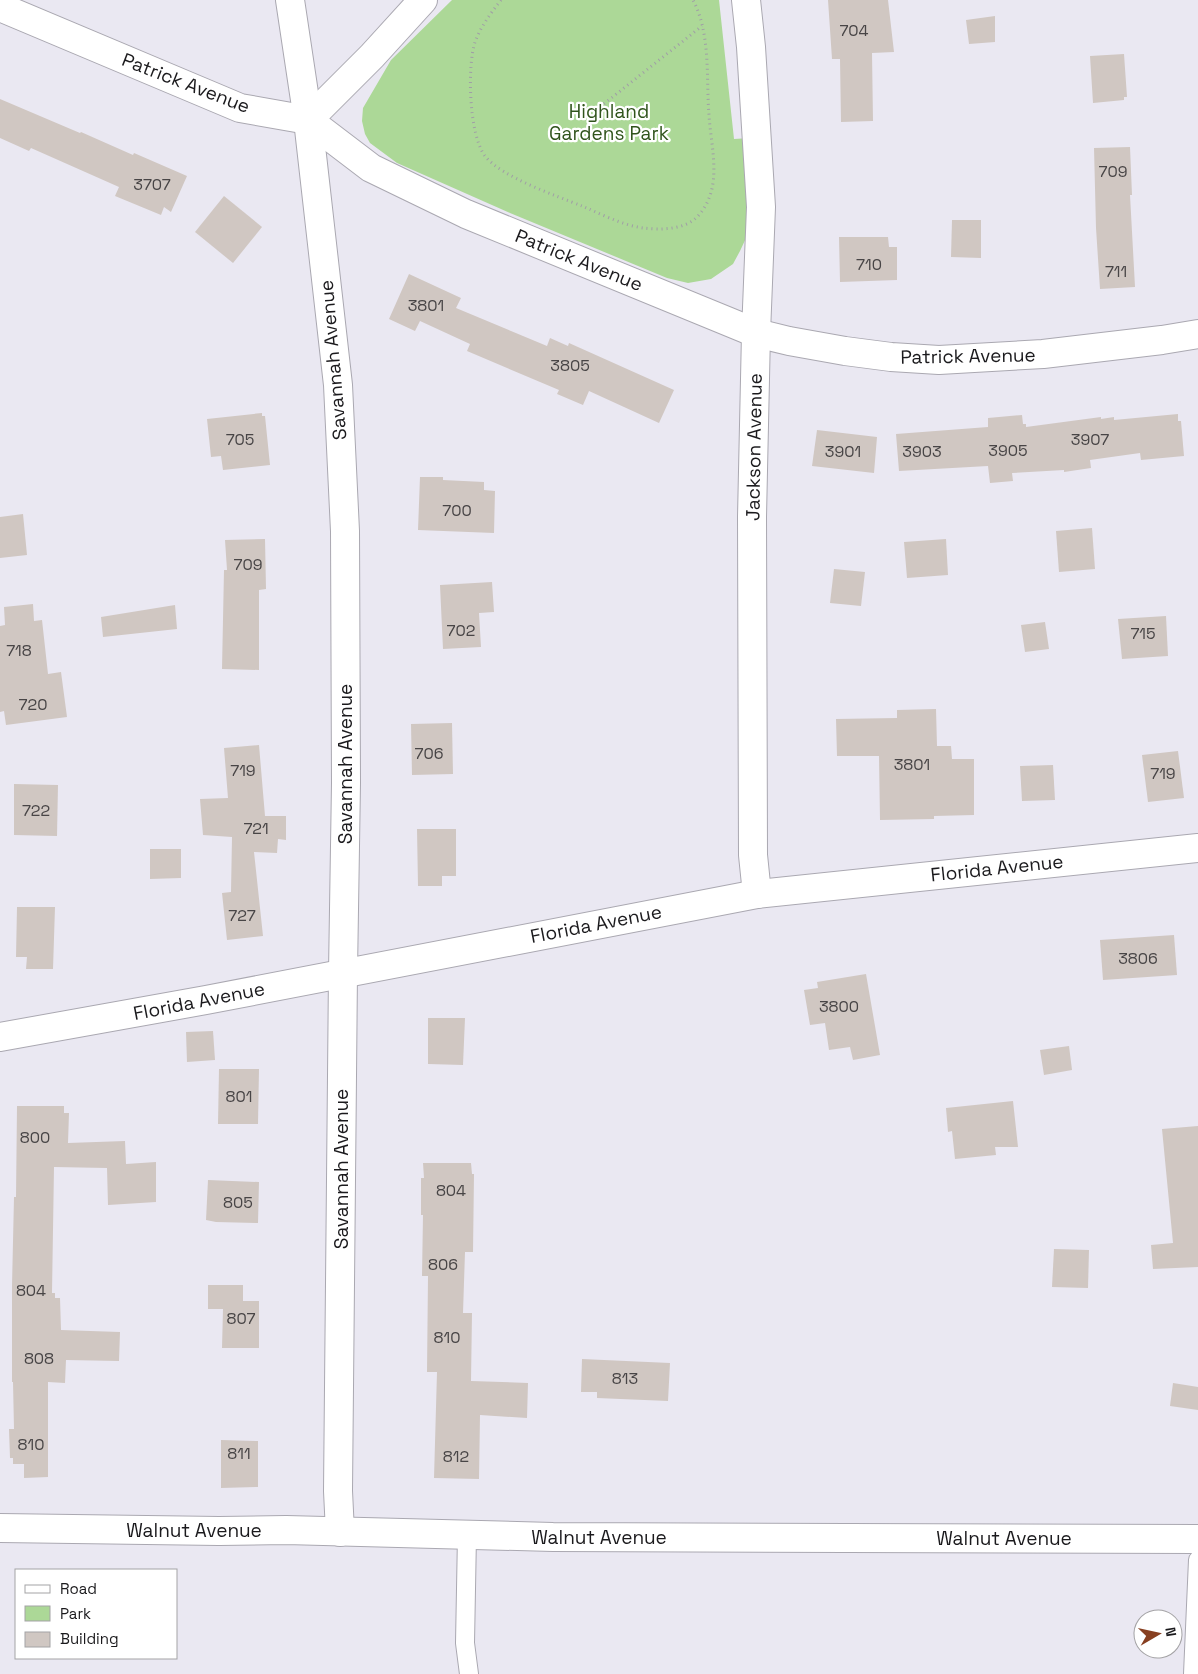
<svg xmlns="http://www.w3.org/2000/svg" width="1198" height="1674" font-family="'Space Grotesk',sans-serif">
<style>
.green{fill:#acd897}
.building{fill:#d0c7c2}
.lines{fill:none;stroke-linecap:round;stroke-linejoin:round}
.lane-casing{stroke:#aaa8b1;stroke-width:20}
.street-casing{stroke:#aaa8b1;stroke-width:30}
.path{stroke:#a09ea6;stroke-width:3;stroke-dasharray:1 4;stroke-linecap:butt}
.lane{stroke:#fff;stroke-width:18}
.street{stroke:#fff;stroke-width:28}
.labels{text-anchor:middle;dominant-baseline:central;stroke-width:4.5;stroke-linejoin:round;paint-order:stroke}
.number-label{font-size:16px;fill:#484546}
.street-label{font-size:19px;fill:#1b1a1d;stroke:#fff}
.park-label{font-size:19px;fill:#30541c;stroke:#fff}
</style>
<rect width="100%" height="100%" fill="#eae8f2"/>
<path class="green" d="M 452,0 L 719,0 L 734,139 L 750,138 L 747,236 L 740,251 L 733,264 L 711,279 L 688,283 L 667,278 L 510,213 L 397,163 L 370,143 L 365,134 L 362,121 L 363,108 L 391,60 Z"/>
<g class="building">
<path d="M 828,0 L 888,0 L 894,52 L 872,53 L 873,121 L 841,122 L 840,59 L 832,59 Z"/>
<path d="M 995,16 L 995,42 L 969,44 L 966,20 Z"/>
<path d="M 1124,54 L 1127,97 L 1124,97 L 1124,100 L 1093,103 L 1090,56 Z"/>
<path d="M 0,99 L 80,133 L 81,132 L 133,155 L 134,153 L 187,176 L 171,212 L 164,207 L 161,215 L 115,196 L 119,187 L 31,148 L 29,151 L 0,138 Z"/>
<path d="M 1130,147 L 1132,195 L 1130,195 L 1135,287 L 1100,289 L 1096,228 L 1094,148 Z"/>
<path d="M 224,196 L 262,227 L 233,263 L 195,232 Z"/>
<path d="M 952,220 L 981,220 L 981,258 L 951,257 Z"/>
<path d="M 839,237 L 888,237 L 889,247 L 897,247 L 897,280 L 840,282 Z"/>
<path d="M 409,274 L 461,298 L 456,308 L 547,346 L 550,338 L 568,346 L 569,343 L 674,390 L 659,423 L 589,391 L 583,405 L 557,394 L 559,390 L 467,351 L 470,344 L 420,321 L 415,331 L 389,319 Z"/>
<path d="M 262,413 L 262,416 L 265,416 L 270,465 L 223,470 L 221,456 L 211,457 L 207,419 Z"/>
<path d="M 1178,414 L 1178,421 L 1181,421 L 1184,456 L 1141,460 L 1140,453 L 1090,460 L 1091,468 L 1064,472 L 1064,470 L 1012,473 L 1013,481 L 990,483 L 988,466 L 899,471 L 896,434 L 988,427 L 988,418 L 1022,415 L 1023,424 L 1026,424 L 1026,427 L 1101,417 L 1101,419 L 1114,417 L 1114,420 Z"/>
<path d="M 817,430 L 877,437 L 874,473 L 812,466 Z"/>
<path d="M 420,477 L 443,477 L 443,480 L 484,482 L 484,490 L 495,491 L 494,533 L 418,530 Z"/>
<path d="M 23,514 L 27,555 L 0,558 L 0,517 Z"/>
<path d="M 1092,528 L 1095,569 L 1059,572 L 1056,531 Z"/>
<path d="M 265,539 L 266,589 L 259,590 L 259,670 L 222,669 L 224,570 L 227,570 L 225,540 Z"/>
<path d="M 946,539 L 948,575 L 907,578 L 904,542 Z"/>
<path d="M 834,569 L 865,572 L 861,606 L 830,603 Z"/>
<path d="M 492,582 L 494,612 L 479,613 L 481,647 L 443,649 L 440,585 Z"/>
<path d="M 33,604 L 34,621 L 42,620 L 48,674 L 61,672 L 67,717 L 6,725 L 4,711 L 0,712 L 0,626 L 5,625 L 4,607 Z"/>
<path d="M 175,605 L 177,629 L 103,637 L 101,617 Z"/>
<path d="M 1166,616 L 1168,656 L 1122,659 L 1118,619 Z"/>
<path d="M 1045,622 L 1049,649 L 1025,652 L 1021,625 Z"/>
<path d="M 936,709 L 937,746 L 951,746 L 952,759 L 974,759 L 974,815 L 934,816 L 934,819 L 880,820 L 879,756 L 837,756 L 836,719 L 897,718 L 897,710 Z"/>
<path d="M 452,723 L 453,774 L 412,775 L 411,724 Z"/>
<path d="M 259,745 L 265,816 L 286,816 L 286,840 L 278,839 L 277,853 L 254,852 L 263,936 L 227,940 L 222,893 L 231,892 L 232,837 L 203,835 L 200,799 L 228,798 L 224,748 Z"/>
<path d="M 1178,751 L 1184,798 L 1148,802 L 1142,755 Z"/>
<path d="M 1053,765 L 1055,800 L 1022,801 L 1020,766 Z"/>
<path d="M 14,784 L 58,785 L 57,836 L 14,835 Z"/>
<path d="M 417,829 L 456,829 L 456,876 L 442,876 L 442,886 L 418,886 Z"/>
<path d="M 150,849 L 181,849 L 181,878 L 150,879 Z"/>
<path d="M 17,907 L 55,907 L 53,969 L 26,969 L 27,957 L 16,957 Z"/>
<path d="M 1174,935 L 1177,975 L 1103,980 L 1100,940 Z"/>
<path d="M 866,974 L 880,1055 L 853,1060 L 850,1047 L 829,1050 L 825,1023 L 810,1025 L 804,990 L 818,988 L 817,982 Z"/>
<path d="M 428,1018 L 465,1018 L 463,1065 L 428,1064 Z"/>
<path d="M 213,1031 L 215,1060 L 187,1062 L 186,1032 Z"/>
<path d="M 1069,1046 L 1072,1070 L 1044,1075 L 1040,1050 Z"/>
<path d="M 219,1069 L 259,1069 L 258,1124 L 218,1124 Z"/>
<path d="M 1013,1101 L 1018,1147 L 995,1147 L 996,1155 L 955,1159 L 952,1131 L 948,1132 L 946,1108 Z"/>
<path d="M 17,1106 L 64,1106 L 64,1113 L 69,1113 L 68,1143 L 125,1141 L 126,1164 L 156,1162 L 156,1202 L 108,1205 L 107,1168 L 54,1167 L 52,1293 L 55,1293 L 55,1298 L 60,1298 L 61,1330 L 120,1332 L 119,1361 L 66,1360 L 65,1383 L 48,1382 L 48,1477 L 24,1478 L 24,1464 L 13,1464 L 13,1458 L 10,1458 L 9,1429 L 14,1429 L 13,1382 L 12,1382 L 12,1286 L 14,1197 L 16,1197 Z"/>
<path d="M 1198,1126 L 1198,1267 L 1153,1269 L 1151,1245 L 1173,1243 L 1162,1129 Z"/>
<path d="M 423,1163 L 471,1163 L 472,1174 L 474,1174 L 473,1252 L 465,1252 L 463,1313 L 472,1313 L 471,1381 L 528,1383 L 527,1418 L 480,1415 L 479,1479 L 434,1478 L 437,1372 L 427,1372 L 428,1276 L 422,1276 L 423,1215 L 421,1215 L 421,1178 L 424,1178 Z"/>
<path d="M 208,1180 L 259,1182 L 258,1223 L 216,1222 L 206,1220 Z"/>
<path d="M 1054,1249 L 1089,1250 L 1088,1288 L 1052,1287 Z"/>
<path d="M 208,1285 L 243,1285 L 243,1301 L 259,1301 L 259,1348 L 222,1348 L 223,1309 L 208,1309 Z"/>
<path d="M 582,1359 L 670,1363 L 668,1401 L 597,1398 L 597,1392 L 581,1392 Z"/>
<path d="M 1173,1383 L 1198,1387 L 1198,1410 L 1170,1406 Z"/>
<path d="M 221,1440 L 258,1441 L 258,1487 L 221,1488 Z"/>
</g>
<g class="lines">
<g class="lane-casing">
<g id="lane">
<path d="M 467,1535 L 465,1643 L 469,1674"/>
<path d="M 1193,1674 L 1198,1560"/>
</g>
</g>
<g class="street-casing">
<g id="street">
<path d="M 290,0 L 308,120 L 338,385 L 345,531 L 346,783 L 343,972 L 338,1491 L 340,1532"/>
<path d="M 746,0 L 751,47 L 761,207 L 756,333 L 752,517 L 753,855 L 757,894"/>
<path d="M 0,7 L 240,108 L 308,120 L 371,168 L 466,214 L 756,333 L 789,341 L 845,351 L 891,357 L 939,360 L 1043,354 L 1162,340 L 1198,334"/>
<path d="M 308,120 L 372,56 L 423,0"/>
<path d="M 0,1037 L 206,1000 L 757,894 L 1198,848"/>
<path d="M 0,1528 L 219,1531 L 286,1530 L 553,1537 L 1198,1539"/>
</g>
</g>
<g class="path">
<path d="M 501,0 C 491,13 481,26 475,42 C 467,67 469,135 485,156 C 501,177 557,196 582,206 C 601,214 622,225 643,228 C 660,230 684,230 697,217 C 724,189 711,149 709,115 C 706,78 711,34 693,0"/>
<path d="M 600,107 L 702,26"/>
</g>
<use href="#lane" class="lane"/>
<use href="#street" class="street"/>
</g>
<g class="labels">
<g class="number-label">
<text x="854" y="30">704</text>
<text x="1113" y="171">709</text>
<text x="152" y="184">3707</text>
<text x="869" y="264">710</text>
<text x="1116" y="271">711</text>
<text x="426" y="305">3801</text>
<text x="570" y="365">3805</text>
<text x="240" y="439">705</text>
<text x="1090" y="439">3907</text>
<text x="1008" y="450">3905</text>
<text x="843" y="451">3901</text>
<text x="922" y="451">3903</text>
<text x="457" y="510">700</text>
<text x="248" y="564">709</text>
<text x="461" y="630">702</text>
<text x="1143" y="633">715</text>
<text x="19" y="650">718</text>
<text x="33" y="704">720</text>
<text x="429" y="753">706</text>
<text x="912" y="764">3801</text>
<text x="243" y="770">719</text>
<text x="1163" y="773">719</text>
<text x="36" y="810">722</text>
<text x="256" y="828">721</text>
<text x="242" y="915">727</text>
<text x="1138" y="958">3806</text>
<text x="839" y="1006">3800</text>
<text x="239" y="1096">801</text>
<text x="35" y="1137">800</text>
<text x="451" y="1190">804</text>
<text x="238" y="1202">805</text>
<text x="443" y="1264">806</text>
<text x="31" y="1290">804</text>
<text x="241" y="1318">807</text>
<text x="447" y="1337">810</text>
<text x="39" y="1358">808</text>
<text x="625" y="1378">813</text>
<text x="31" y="1444">810</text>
<text x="239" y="1453">811</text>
<text x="456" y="1456">812</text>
</g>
<g class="street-label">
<text transform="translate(186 83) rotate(21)">Patrick Avenue</text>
<text transform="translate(579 260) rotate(22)">Patrick Avenue</text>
<text transform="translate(968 356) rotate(-1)">Patrick Avenue</text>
<text transform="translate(333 360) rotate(-95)">Savannah Avenue</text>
<text transform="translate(754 447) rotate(-89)">Jackson Avenue</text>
<text transform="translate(345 764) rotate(-90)">Savannah Avenue</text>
<text transform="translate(997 868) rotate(-6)">Florida Avenue</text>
<text transform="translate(596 924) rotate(-11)">Florida Avenue</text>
<text transform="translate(199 1001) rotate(-11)">Florida Avenue</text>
<text transform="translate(341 1169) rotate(-90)">Savannah Avenue</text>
<text x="194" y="1530">Walnut Avenue</text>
<text x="599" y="1537">Walnut Avenue</text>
<text x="1004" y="1538">Walnut Avenue</text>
</g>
<g class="park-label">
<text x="609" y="111">Highland<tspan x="609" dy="22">Gardens Park</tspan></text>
</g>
</g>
<rect x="15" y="1569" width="162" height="90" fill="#ffffff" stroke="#a4a3a5"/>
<rect x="25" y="1585" width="25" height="8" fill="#ffffff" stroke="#a4a3a5"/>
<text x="60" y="1594" font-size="15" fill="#1b1a1d">Road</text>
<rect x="25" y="1606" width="25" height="15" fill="#acd897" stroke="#a4a3a5"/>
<text x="60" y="1619" font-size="15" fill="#1b1a1d">Park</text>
<rect x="25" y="1632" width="25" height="15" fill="#d0c7c2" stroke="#a4a3a5"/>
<text x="60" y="1644" font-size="15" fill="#1b1a1d">Building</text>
<g transform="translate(1158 1634) rotate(81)"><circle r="24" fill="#ffffff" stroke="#a4a3a5"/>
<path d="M0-4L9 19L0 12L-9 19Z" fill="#873f20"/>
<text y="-8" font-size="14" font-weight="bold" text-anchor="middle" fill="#1b1a1d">N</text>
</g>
</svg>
